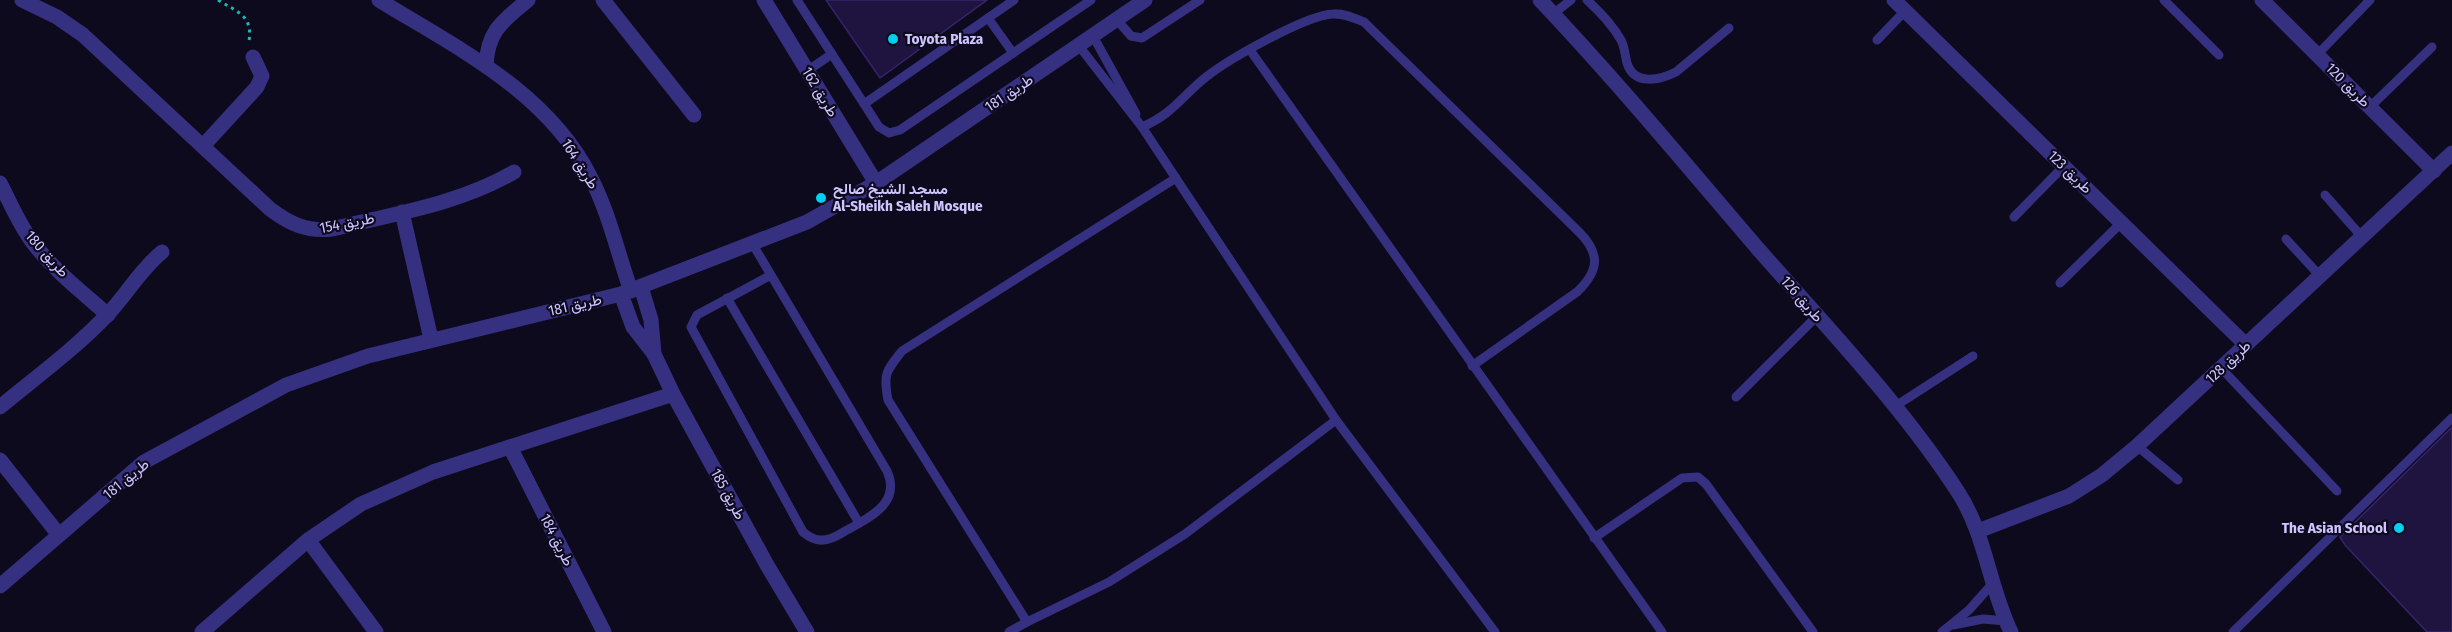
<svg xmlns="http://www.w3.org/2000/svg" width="2452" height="632" font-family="'Fira Sans Condensed',Vazirmatn,sans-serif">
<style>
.building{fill:#1e143f;stroke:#35246d;stroke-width:1.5}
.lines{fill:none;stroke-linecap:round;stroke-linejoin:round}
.path{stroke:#22b6b2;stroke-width:3;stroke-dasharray:3 4.5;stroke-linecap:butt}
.service{stroke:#363080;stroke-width:9}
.minor{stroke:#363080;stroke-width:15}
.tertiary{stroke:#363080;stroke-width:15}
.poi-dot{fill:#00d0f0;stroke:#0e0a1d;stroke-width:2}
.labels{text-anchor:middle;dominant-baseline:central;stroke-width:4.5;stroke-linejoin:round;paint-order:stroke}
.poi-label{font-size:15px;font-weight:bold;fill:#cec5ff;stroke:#0e0a1d;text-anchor:start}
.street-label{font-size:15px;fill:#cec5ff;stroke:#0e0a1d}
</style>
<rect width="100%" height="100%" fill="#0e0a1d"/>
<g class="building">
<path d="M 826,0 L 987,0 L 880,78 Z"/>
<path d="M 2452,427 L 2452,632 L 2427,632 L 2345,545 L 2340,537 Z"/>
</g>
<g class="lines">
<path class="path" d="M 218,0 C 237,12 253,15 249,41"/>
<g class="service">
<path d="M 797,0 L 879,127 L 889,133 L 900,130 L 1091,0"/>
<path d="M 1587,0 C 1599,11 1613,26 1621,40 C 1625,48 1625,56 1627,63 C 1634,86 1660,80 1676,72 L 1729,28"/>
<path d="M 2164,0 L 2219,55"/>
<path d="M 1553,14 L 1571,0"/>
<path d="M 988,18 L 1013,53"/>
<path d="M 1117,20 L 1131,36 L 1142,38 L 1200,0"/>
<path d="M 1093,36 L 1136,114"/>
<path d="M 1877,40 L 1905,11"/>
<path d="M 1079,46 L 1142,127 L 1336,420 L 1495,632"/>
<path d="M 1250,50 L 1662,632"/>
<path d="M 2317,55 L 2370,0"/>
<path d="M 807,71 L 832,54"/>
<path d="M 864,104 L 1014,0"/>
<path d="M 2370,107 L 2432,47"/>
<path d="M 1142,127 C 1173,114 1182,96 1206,77 C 1229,59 1306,15 1333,14 C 1344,13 1354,18 1364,22 L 1579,232 C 1601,254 1599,271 1577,292 L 1472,366"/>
<path d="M 2325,195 L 2362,237"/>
<path d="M 2014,217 L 2064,166"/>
<path d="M 2286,239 L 2320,276"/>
<path d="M 752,243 L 771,275 L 887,471 C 901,502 872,516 849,529 C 841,533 833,540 823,540 C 815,541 809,537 803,532 L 691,327 L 697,315 L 771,275"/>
<path d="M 2060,283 L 2122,222"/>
<path d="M 727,298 L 859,523"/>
<path d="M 2221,368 L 2337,491"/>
<path d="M 1736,397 L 1817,316"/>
<path d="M 1894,407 L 1973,356"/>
<path d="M 2137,446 L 2178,480"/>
<path d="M 1594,538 L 1682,478 L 1698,477 L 1706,484 L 1813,632"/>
<path d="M 1027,622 L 1109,582 L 1185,534 L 1336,420"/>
<path d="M 1953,625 L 1983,619 L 2006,621"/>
<path d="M 1009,632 L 1027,622 L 888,400 C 883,374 886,371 902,351 L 1176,178"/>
<path d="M 1942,632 L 1969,610 L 1993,583"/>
<path d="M 2233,632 L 2452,418"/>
</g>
<g class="minor">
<path d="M 22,0 L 57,17 L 83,35 L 270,209 C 290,224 307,232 332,229 C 393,214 459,204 514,172"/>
<path d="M 379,0 C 457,48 548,92 591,178 C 609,213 618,254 631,291"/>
<path d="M 603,0 L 694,115"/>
<path d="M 764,0 L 876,183"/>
<path d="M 1894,0 L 2246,345"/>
<path d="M 2262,0 L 2434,171"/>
<path d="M 486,65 C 488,30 503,21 528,0"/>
<path d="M 203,146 L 257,87 L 262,76 L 253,57"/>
<path d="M 0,183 C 10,202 18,222 31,240 C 52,269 81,291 108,315"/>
<path d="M 402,212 L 431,339"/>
<path d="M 641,287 L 651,320 L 654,354"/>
<path d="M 621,294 L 633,327 L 654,354 L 673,394 L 767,565 L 807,632"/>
<path d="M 0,407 C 36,377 75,349 108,314 C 127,294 140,270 162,252"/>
<path d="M 510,447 L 604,632"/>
<path d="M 0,460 L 59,535"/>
<path d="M 1978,531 L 2069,496 L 2102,475 L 2137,446 L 2452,153"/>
<path d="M 308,540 L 376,632"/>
<path d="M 0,586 L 144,462 L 286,385 L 368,356 L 621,294 L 807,222 L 876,183 L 1145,0"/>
<path d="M 202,632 L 308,540 L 361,504 L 433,472 L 673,394"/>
</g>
<path class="tertiary" d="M 1540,0 C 1616,80 1687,166 1759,250 C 1827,327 1902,406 1958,492 C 1986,535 1989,587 2011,632"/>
</g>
<g class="poi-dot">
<circle cx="893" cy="39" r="6"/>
<circle cx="821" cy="198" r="6"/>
<circle cx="2399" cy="528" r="6"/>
</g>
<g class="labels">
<g class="poi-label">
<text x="905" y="39">Toyota Plaza</text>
<text x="833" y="189">مسجد الشيخ صالح<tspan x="833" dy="17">Al-Sheikh Saleh Mosque</tspan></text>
<text x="2387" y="528" text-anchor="end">The Asian School</text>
</g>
<g class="street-label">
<text transform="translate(2348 85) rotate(45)">طريق 120</text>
<text transform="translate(820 92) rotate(59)">طريق 162</text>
<text transform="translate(1009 93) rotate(-34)">طريق 181</text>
<text transform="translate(580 164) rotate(58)">طريق 164</text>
<text transform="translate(2070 172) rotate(44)">طريق 123</text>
<text transform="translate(347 223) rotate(-11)">طريق 154</text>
<text transform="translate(47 254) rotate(48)">طريق 180</text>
<text transform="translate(1802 299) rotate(49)">طريق 126</text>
<text transform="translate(575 305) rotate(-13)">طريق 181</text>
<text transform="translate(2228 362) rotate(-43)">طريق 128</text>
<text transform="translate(126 479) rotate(-39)">طريق 181</text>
<text transform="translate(728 494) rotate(61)">طريق 185</text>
<text transform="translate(557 540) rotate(63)">طريق 184</text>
</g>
</g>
</svg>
